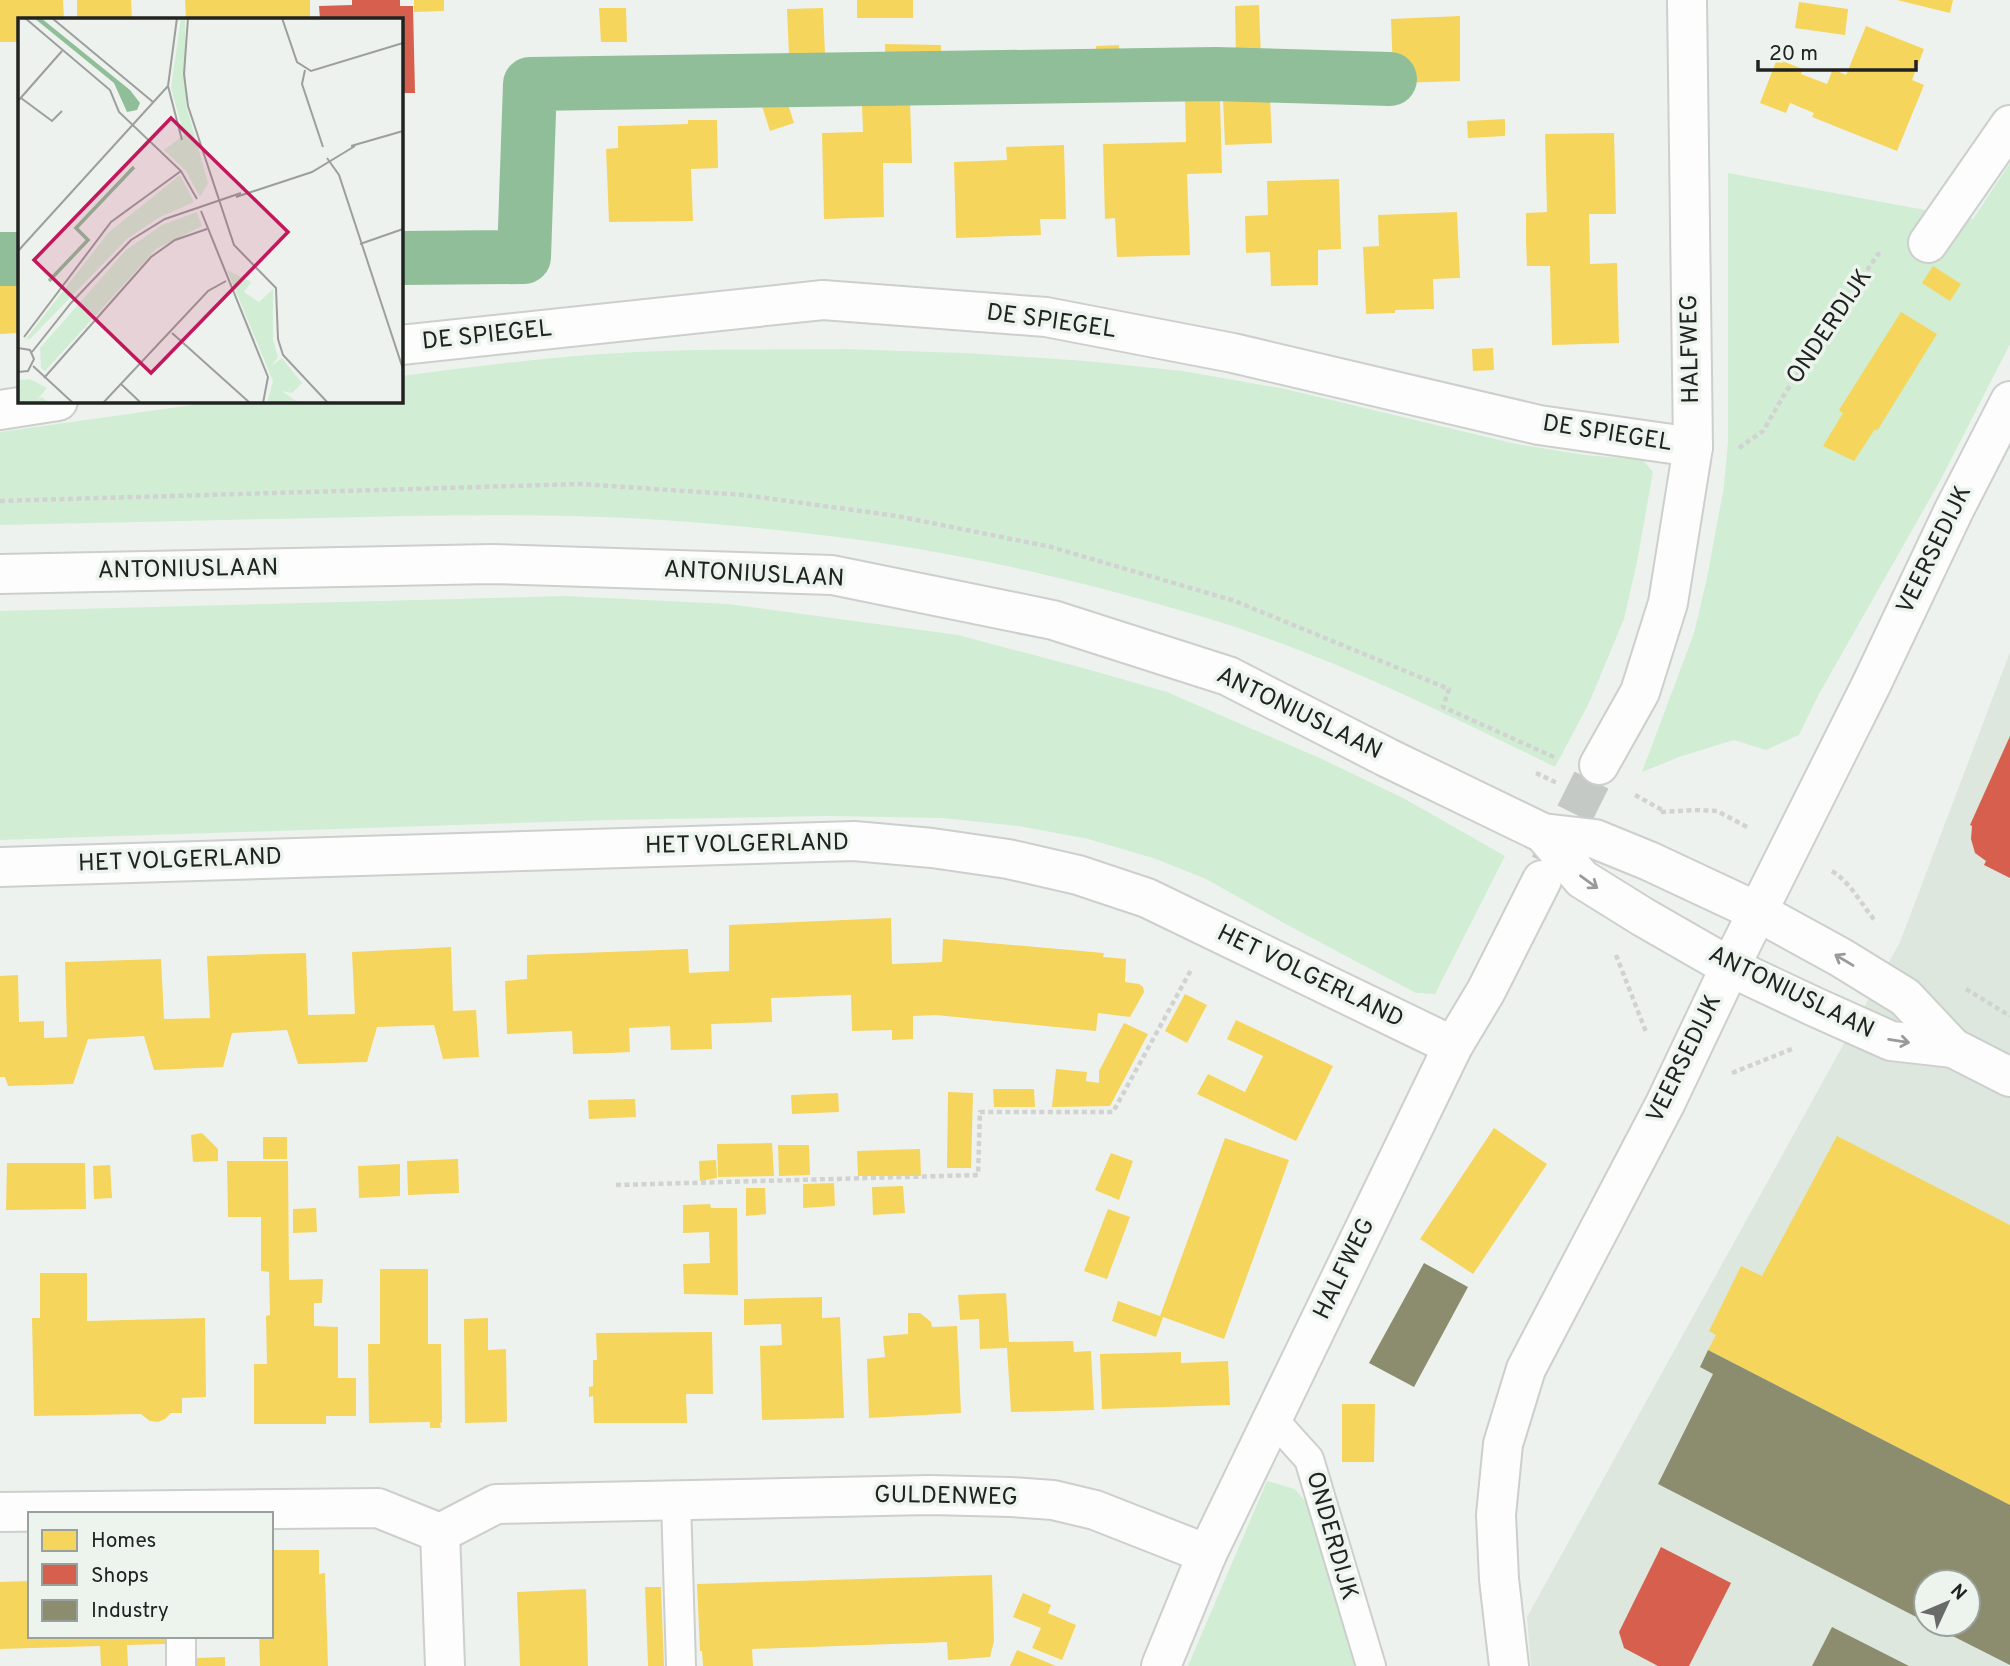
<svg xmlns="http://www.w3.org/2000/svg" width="2010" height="1666" font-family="Overpass,sans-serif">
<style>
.built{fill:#dde7de;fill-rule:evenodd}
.green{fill:#d1eed5}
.homes{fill:#f6d55c}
.shops{fill:#d6604d}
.industry{fill:#8c8c6e}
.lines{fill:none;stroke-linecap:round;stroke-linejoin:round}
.canal{stroke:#90be99;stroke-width:54}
.street-tunnel{stroke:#c5c9c5;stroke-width:38;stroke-dasharray:38 19;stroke-linecap:butt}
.lane-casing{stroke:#cccfcc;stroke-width:32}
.street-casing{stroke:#cccfcc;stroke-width:42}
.secondary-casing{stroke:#cccfcc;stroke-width:42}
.path{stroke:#d1d2d1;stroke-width:4.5;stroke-dasharray:5 3.5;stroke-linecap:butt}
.lane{stroke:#fcfdfc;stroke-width:28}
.street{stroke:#fcfdfc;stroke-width:38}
.secondary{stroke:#fcfdfc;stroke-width:38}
.oneway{stroke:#999b99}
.labels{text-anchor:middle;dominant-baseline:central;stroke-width:7;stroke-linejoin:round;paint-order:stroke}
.street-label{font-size:24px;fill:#202321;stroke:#ecf4ed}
.inset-river{fill:none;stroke:#90be99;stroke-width:3.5}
.inset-road{fill:none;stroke:#9c9f9c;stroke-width:2}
.view{fill:#c2185b;fill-opacity:0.15;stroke:#c2185b;stroke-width:3.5}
.inset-edge{fill:none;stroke:#202321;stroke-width:3.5}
</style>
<rect width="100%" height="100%" fill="#eef2ee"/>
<path class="built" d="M 2010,652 L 2010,1666 L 1531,1666 L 1527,1617 L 1900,942 ZM 1926,1582 L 1968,1582 L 1968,1624 L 1926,1624 Z"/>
<g class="green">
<path d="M 2010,163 L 2010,344 L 1940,481 L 1819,694 L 1799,735 L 1766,750 L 1734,740 L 1682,756 L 1642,772 L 1694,633 L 1707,578 L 1724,486 L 1728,441 L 1728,173 L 1973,219 Z"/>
<path d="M 845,349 L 966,353 L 1086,361 L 1183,371 L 1285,389 L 1516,444 L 1585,455 L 1643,460 L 1653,472 L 1637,562 L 1624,619 L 1589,703 L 1555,767 C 1435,708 1314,648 1186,612 C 1096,586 1004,563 912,548 C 847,537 780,530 713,524 C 583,512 452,515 321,518 C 214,520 107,523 0,525 L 0,432 L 221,401 L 401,401 L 401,376 C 463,368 525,360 587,355 C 673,348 759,350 845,349 Z"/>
<path d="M 566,596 L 728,604 L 958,635 L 1094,671 L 1167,692 L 1322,759 L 1405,799 L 1505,856 L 1435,994 L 1416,993 L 1291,927 L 1206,879 L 1153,858 L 1088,839 L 1019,826 L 942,818 L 826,816 L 611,820 L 0,840 L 0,611 Z"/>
<path d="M 1267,1481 L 1295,1489 L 1309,1506 L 1359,1666 L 1188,1666 Z"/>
</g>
<g class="homes">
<path d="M 0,0 L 63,0 L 64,19 L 19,19 L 19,42 L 0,42 Z"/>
<path d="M 77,0 L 131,0 L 132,19 L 77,19 Z"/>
<path d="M 185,0 L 310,0 L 310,19 L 186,19 Z"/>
<path d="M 414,0 L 444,0 L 444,11 L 414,12 Z"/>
<rect x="857" y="0" width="56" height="18"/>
<path d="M 1897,0 L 1953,0 L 1950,13 Z"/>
<path d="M 1799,2 L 1848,9 L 1845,35 L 1795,28 Z"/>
<path d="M 1259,5 L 1261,59 L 1236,60 L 1235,6 Z"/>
<path d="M 599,8 L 626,8 L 627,42 L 601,42 Z"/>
<path d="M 823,8 L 825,54 L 789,55 L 787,9 Z"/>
<path d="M 1460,16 L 1460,81 L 1399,83 L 1399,74 L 1393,74 L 1391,19 Z"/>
<path d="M 1866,26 L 1924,49 L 1912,80 L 1924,85 L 1897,151 L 1812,117 L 1814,113 L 1790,103 L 1786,113 L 1760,103 L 1777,59 L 1803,69 L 1801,74 L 1827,84 L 1833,69 L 1846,75 Z"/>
<path d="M 885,44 L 941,45 L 941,69 L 885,67 Z"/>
<path d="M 1119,45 L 1119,68 L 1097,68 L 1096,46 Z"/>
<path d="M 1326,51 L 1327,70 L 1305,70 L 1305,52 Z"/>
<path d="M 786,98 L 794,123 L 770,131 L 762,106 Z"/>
<path d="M 1270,98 L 1272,143 L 1225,145 L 1223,99 Z"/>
<path d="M 1220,99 L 1222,173 L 1187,174 L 1190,255 L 1117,257 L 1115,218 L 1105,219 L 1103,144 L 1186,142 L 1185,100 Z"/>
<path d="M 910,102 L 912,163 L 883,163 L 884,217 L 824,219 L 822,133 L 863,132 L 862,104 Z"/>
<path d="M 1505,119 L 1505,136 L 1468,138 L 1467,121 Z"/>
<path d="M 688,120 L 717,120 L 718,168 L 691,169 L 693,221 L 609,222 L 606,149 L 618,148 L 618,126 L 688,124 Z"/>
<path d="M 1614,133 L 1616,214 L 1589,214 L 1590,264 L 1617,263 L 1619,343 L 1552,345 L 1550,266 L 1527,266 L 1526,241 L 1526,213 L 1547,212 L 1545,134 Z"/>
<path d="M 1064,145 L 1066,219 L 1040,219 L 1041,235 L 956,238 L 954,162 L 1007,160 L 1006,147 Z"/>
<path d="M 1339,179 L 1341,249 L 1318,250 L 1318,285 L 1271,286 L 1270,252 L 1246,253 L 1245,216 L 1268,215 L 1267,181 Z"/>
<path d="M 1457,212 L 1460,278 L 1433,279 L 1434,309 L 1395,310 L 1395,313 L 1366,314 L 1363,247 L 1379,246 L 1378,215 Z"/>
<path d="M 1933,266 L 1961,284 L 1950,301 L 1922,283 Z"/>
<path d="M 0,278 L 19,278 L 19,333 L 0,334 Z"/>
<path d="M 1901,312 L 1937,334 L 1877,431 L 1875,429 L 1854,461 L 1823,446 L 1843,413 L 1839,410 Z"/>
<path d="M 1493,348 L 1494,370 L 1473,371 L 1472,349 Z"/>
<path d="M 891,918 L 892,964 L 942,962 L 943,939 L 1104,953 L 1103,957 L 1126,959 L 1125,982 L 1139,984 L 1143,987 L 1144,992 L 1130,1017 L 1098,1013 L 1096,1031 L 936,1015 L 913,1016 L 913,1039 L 892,1040 L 892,1030 L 852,1031 L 851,995 L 771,998 L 772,1022 L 711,1024 L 712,1049 L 671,1050 L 670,1026 L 629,1028 L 630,1052 L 610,1053 L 573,1054 L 572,1031 L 507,1034 L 505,981 L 527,979 L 527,955 L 688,949 L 689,973 L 729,971 L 729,925 Z"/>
<path d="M 451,947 L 453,1011 L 476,1010 L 479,1057 L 443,1059 L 434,1025 L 377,1027 L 367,1062 L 298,1064 L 287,1030 L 232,1033 L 223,1067 L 154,1070 L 144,1036 L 88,1039 L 73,1084 L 8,1086 L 5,1077 L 0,1077 L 0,976 L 18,975 L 19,1022 L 44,1021 L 44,1038 L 67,1037 L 65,962 L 161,959 L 164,1019 L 210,1018 L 207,956 L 306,953 L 308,1015 L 355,1014 L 352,952 Z"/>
<path d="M 1185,994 L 1207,1005 L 1187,1043 L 1165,1031 Z"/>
<path d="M 1236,1020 L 1333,1066 L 1296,1141 L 1197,1094 L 1208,1074 L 1245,1092 L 1263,1056 L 1227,1039 Z"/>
<path d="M 1124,1023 L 1148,1034 L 1110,1106 L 1052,1107 L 1056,1069 L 1087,1072 L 1086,1081 L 1099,1083 L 1099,1071 Z"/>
<path d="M 993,1089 L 1034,1089 L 1035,1107 L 994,1107 Z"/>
<path d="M 948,1092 L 973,1093 L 971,1168 L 947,1168 Z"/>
<path d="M 838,1093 L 839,1112 L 792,1114 L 791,1095 Z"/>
<path d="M 635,1099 L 636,1117 L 589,1119 L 588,1100 Z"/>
<path d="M 1494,1128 L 1547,1164 L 1473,1274 L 1420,1239 Z"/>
<path d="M 202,1133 L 218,1149 L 218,1161 L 193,1162 L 191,1135 Z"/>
<path d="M 1837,1136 L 2010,1225 L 2010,1505 L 1708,1350 L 1716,1335 L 1709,1331 L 1741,1266 L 1762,1276 Z"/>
<rect x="263" y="1137" width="24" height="22"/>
<path d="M 1225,1138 L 1289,1160 L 1224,1339 L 1163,1317 L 1156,1337 L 1112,1321 L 1118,1301 L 1160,1316 Z"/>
<path d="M 772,1143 L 774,1176 L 718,1177 L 717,1144 Z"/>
<path d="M 778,1145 L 809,1145 L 810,1175 L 779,1176 Z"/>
<path d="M 920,1149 L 921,1176 L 858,1176 L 857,1151 Z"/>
<path d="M 1111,1153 L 1133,1161 L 1119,1200 L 1095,1190 Z"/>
<path d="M 458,1159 L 459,1193 L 408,1195 L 407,1161 Z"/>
<path d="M 716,1160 L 717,1178 L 700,1181 L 699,1161 Z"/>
<path d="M 227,1161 L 288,1161 L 289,1280 L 323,1279 L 322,1303 L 314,1303 L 314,1326 L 338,1327 L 338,1378 L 356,1378 L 356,1416 L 326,1416 L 326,1424 L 254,1424 L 254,1364 L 267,1364 L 266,1316 L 270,1315 L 269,1272 L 261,1271 L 261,1217 L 228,1217 Z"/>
<path d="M 7,1163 L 85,1163 L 86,1209 L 6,1210 Z"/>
<path d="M 400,1164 L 400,1196 L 359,1198 L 358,1166 Z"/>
<path d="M 110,1165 L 112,1198 L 94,1199 L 93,1166 Z"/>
<path d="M 834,1183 L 835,1206 L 803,1208 L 803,1184 Z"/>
<path d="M 903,1186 L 905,1213 L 873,1215 L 872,1187 Z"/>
<path d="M 746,1188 L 765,1188 L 766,1214 L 746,1216 Z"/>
<path d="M 710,1204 L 711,1208 L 737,1208 L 738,1295 L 684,1294 L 683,1264 L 710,1263 L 709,1232 L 683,1233 L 683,1205 Z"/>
<path d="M 316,1208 L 317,1232 L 293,1233 L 293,1209 Z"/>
<path d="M 1108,1209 L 1130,1217 L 1107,1279 L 1084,1271 Z"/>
<path d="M 380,1269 L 428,1269 L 428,1344 L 441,1344 L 442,1422 L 440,1423 L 441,1428 L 430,1428 L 430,1422 L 369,1423 L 368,1344 L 380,1344 Z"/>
<path d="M 40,1273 L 87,1273 L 87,1321 L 205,1318 L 206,1397 L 182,1398 L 182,1413 L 171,1413 L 165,1419 L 158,1422 L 150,1421 L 141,1414 L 34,1416 L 32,1318 L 40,1318 Z"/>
<path d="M 1006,1293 L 1009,1342 L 1073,1341 L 1074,1352 L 1091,1351 L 1094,1410 L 1011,1412 L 1007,1348 L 980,1349 L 979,1319 L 960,1320 L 958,1295 Z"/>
<path d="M 822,1297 L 822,1318 L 840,1317 L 844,1418 L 762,1420 L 760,1346 L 782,1345 L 781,1324 L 744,1325 L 744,1299 Z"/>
<path d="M 908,1313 L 920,1313 L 931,1322 L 932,1327 L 957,1326 L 961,1413 L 869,1418 L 867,1359 L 885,1357 L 883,1336 L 908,1334 Z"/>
<path d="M 488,1318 L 488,1350 L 506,1349 L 507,1422 L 465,1423 L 464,1319 Z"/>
<path d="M 712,1332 L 713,1394 L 686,1394 L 687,1423 L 594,1423 L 593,1396 L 589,1397 L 589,1387 L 593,1386 L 593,1360 L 597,1360 L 596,1333 Z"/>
<path d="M 1181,1352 L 1181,1363 L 1228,1361 L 1230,1405 L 1102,1409 L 1100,1354 Z"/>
<path d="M 1342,1404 L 1375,1404 L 1374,1462 L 1342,1462 Z"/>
<path d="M 271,1550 L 319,1550 L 319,1574 L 325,1573 L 328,1666 L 260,1666 L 259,1636 L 271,1636 Z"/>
<path d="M 992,1575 L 994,1641 L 990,1657 L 948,1660 L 947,1642 L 752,1649 L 753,1666 L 703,1666 L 702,1651 L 700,1651 L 697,1584 Z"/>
<path d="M 30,1581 L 30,1636 L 166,1636 L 166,1644 L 127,1645 L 128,1666 L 101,1666 L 100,1646 L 0,1649 L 0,1582 Z"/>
<path d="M 645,1587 L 661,1587 L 664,1666 L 648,1666 Z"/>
<path d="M 586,1589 L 588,1666 L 520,1666 L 517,1592 Z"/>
<path d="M 1023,1593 L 1051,1605 L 1048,1613 L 1076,1625 L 1062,1660 L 1032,1648 L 1041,1628 L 1013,1617 Z"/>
<path d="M 1017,1650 L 1056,1666 L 1010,1666 Z"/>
<path d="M 225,1657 L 225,1666 L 196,1666 L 196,1658 Z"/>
</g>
<g class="shops">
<path d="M 352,0 L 400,0 L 400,6 L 413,6 L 415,93 L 401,93 L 401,19 L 320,19 L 319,6 L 352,5 Z"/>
<path d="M 2010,736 L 2010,878 L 1984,865 L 1986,861 L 1975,853 L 1971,839 L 1972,826 L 1970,825 Z"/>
<path d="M 1661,1547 L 1731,1583 L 1689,1666 L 1658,1666 L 1624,1648 L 1619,1632 Z"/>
</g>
<g class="industry">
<path d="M 1424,1263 L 1468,1287 L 1414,1387 L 1369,1363 Z"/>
<path d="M 1708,1350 L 2010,1505 L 2010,1665 L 1929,1624 L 1968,1624 L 1968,1582 L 1926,1582 L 1926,1622 L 1658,1484 L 1713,1374 L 1700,1367 Z"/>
<path d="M 1832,1627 L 1909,1666 L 1812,1666 Z"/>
</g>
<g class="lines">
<g class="canal">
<path d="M 401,258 L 524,257 L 530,84 L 1215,74 L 1390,79"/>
<path d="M 0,259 L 19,259"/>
</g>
<path class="street-tunnel" d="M 1549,865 L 1599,765"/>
<g class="lane-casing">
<g id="lane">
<path d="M 1272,1418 L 1309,1459 L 1371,1666"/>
<path d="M 676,1501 L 681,1666"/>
<path d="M 181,1636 L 181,1666"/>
</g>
</g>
<g class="street-casing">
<g id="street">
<path d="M 1928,243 L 2010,125"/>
<path d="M 401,345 L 823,300 L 1046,317 L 1233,353 L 1539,425 L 1693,447"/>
<path d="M 0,410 L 58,401"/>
<path d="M 1599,765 L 1640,692 L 1668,603 L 1693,447 L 1687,0"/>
<path d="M 0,867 L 854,841 L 932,848 L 1008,859 L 1078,875 L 1147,898 L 1453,1046"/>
<path d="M 0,1512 L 378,1508 L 440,1533 L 496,1504 L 930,1495 L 1010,1497 L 1053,1500 L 1095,1510 L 1207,1554"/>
<path d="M 440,1533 L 445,1666"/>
<path d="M 1161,1666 L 1207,1554 L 1453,1046 L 1486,991 L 1542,880"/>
</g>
</g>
<g class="secondary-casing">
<g id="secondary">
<path d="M 0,574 L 492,564 L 832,575 L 1053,620 L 1228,676 L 1388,758 L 1543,833 L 1595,839 L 1649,861 L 1758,912 L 1840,957 L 1905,997 L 1953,1048 L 2010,1077"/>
<path d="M 1543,833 L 1582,879 L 1643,917 L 1730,967 L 1815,1007 L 1891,1041 L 1953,1048"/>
<path d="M 1509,1666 L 1499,1579 L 1496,1515 L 1503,1444 L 1526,1369 L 1665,1104 L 1730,967 L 1871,685 L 1954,510 L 2010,401"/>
</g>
</g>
<g class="path">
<path d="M 1739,448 L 1763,431 L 1784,395 L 1878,254 L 1884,255"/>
<path d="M 0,501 L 581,484 L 744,495 L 897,516 L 1051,547 L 1235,601 L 1449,689 L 1443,707 L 1554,757"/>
<path d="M 1536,773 L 1557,783"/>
<path d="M 1635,795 L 1664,811"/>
<path d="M 1661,812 L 1695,810 L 1717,811 L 1749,828"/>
<path d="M 1832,871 C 1852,884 1861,904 1876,922"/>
<path d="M 1616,955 L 1646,1032"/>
<path d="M 1966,989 L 2010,1016"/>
<path d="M 1732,1073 L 1792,1049"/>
<path d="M 616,1185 L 978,1175 L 980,1112 L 1113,1112 L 1191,970"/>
</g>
<use href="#lane" class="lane"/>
<use href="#street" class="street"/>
<use href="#secondary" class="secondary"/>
</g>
<defs><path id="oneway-shaft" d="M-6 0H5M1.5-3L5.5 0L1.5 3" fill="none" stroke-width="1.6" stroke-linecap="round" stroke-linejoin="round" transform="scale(1.75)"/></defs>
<g class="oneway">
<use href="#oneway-shaft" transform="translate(1589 882) rotate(36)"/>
<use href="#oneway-shaft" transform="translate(1844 960) rotate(-149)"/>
<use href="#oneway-shaft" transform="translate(1899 1041) rotate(9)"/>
</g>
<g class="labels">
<g class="street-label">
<text transform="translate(1051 322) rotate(8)">DE SPIEGEL</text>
<text transform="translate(1830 327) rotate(-56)">ONDERDIJK</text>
<text transform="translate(487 336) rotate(-6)">DE SPIEGEL</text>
<text transform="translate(1691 349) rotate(-91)">HALFWEG</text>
<text transform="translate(1607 434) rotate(9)">DE SPIEGEL</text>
<text transform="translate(1935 550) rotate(-64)">VEERSEDIJK</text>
<text transform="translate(188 570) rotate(-1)">ANTONIUSLAAN</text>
<text transform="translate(754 575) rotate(3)">ANTONIUSLAAN</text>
<text transform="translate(1299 714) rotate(26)">ANTONIUSLAAN</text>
<text transform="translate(747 845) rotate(-1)">HET VOLGERLAND</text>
<text transform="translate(180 861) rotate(-2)">HET VOLGERLAND</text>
<text transform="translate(1310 977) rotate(26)">HET VOLGERLAND</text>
<text transform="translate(1791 993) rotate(26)">ANTONIUSLAAN</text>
<text transform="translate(1685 1059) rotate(-64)">VEERSEDIJK</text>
<text transform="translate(1345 1269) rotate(-64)">HALFWEG</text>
<text transform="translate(946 1497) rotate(1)">GULDENWEG</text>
<text transform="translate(1331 1536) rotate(74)">ONDERDIJK</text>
</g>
</g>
<g transform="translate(18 18)">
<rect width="385" height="385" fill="#eef2ee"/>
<path d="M 163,0 L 167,0 L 168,87 L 190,165 L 182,179 L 168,153 L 146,132 L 166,117 L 153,70 ZM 162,157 L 176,184 L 140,200 L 109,221 L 13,320 L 7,322 L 90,215 ZM 179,194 L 184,208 L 138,231 L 27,353 L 23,350 L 22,330 L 108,232 L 144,207 ZM 209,252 L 233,264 L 226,274 L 241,284 L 255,271 L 255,322 L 260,339 L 254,347 L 264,340 L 284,365 L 274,375 L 264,373 L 281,385 L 249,385 L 255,363 ZM 12,361 L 29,370 L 19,382 L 24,379 L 31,385 L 0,385 L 0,362 Z" fill="#d1eed5"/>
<path d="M 16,0 L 23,0 L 112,72 L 122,85 L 119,92 L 109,94 L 96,65 Z" fill="#90be99"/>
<path class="inset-river" d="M 31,263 L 70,222 L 58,210 L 116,149"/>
<path class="inset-road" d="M 7,0 L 92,72 L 101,94 L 163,153 L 179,181M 34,0 L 135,84M 170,0 L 166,56 L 170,88 L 216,227 L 258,270 L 260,321 L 265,337 L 310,385M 264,0 L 279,44 L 293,53 L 385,25M 287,52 L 284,66 L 305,129M 150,68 L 164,122M 3,80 L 34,103 L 44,93M 0,83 L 44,33M 333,128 L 385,113M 309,140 L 321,157 L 385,351M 218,179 L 294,154 L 337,128M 183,193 L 250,359 L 245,385M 342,226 L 385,211M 0,233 L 150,68 L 159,0M 154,315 L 232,385M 6,319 L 93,204 L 163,153M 0,330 L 12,332 L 16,341 L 10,353 L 0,354M 14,334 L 53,285 L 113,222 L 147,201 L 223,175M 15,348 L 55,385M 26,360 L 133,239 L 157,222 L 189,211M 103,366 L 123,385M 85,385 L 190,273 L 208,263"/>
<path class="view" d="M 153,100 L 270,214 L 133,355 L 16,242 Z"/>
<rect width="385" height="385" class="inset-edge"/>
</g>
<rect x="28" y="1512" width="245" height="126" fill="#ecf4ed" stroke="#9aa09b" stroke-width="2"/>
<rect x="42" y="1530" width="35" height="21" fill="#f6d55c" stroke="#9aa09b" stroke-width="2"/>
<text x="91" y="1547" font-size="21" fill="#202321">Homes</text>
<rect x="42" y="1564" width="35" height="21" fill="#d6604d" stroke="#9aa09b" stroke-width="2"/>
<text x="91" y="1582" font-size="21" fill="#202321">Shops</text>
<rect x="42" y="1600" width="35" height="21" fill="#8c8c6e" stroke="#9aa09b" stroke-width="2"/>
<text x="91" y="1617" font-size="21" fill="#202321">Industry</text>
<g transform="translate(1947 1603) rotate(46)"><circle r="33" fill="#ecf4ed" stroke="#9aa09b" stroke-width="2"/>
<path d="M0-5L12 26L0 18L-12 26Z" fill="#686b69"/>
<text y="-10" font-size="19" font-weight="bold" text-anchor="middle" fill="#202321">N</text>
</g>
<path d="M1758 60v10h158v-10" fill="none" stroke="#202321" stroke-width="3.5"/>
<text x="1769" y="60" font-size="21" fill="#202321" stroke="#ecf4ed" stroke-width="5" paint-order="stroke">20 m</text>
</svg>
